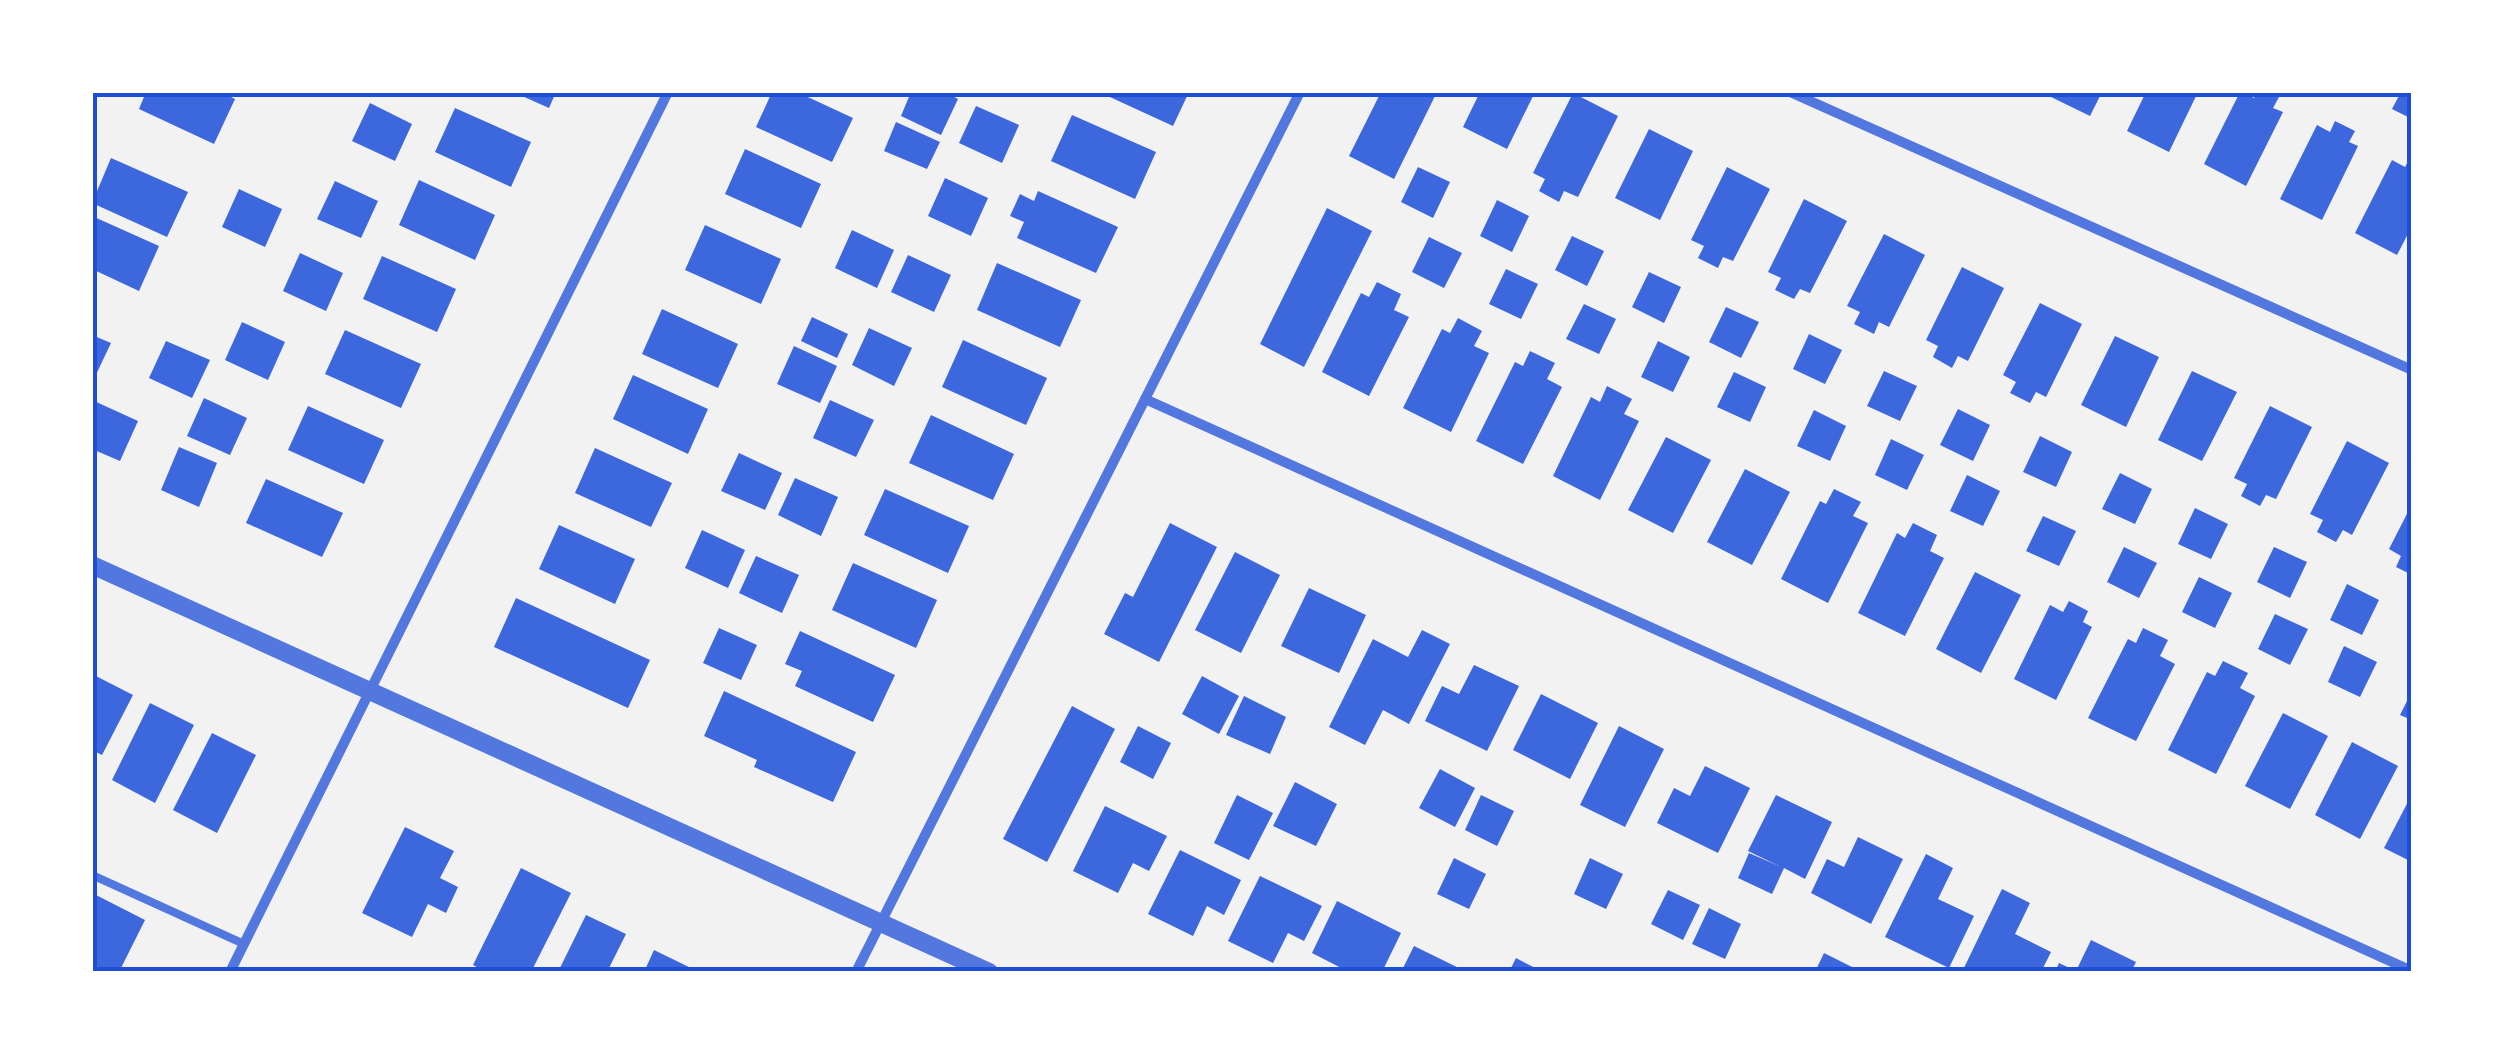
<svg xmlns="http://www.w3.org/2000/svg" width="2504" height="1064" font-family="'Noto Sans',sans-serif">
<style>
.building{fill:#3d67dc}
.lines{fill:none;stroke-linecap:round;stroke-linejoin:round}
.service{stroke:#5277de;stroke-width:8}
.minor{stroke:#5277de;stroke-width:10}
.tertiary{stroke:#5277de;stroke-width:18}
.neatline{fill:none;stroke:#1d4ed8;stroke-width:4}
</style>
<rect width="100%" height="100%" fill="#f2f2f2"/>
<g class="building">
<path d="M 146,92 L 221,92 L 235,99 L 214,144 L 139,109 Z"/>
<path d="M 513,92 L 556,92 L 549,108 Z"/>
<path d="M 772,92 L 797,92 L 853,118 L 832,162 L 756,127 Z"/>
<path d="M 911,92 L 945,92 L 958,99 L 941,135 L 901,116 Z"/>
<path d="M 1099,92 L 1189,92 L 1173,126 Z"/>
<path d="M 1381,92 L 1437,92 L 1394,179 L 1349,156 Z"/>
<path d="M 1480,92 L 1535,92 L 1507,149 L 1463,127 Z"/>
<path d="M 2050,92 L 2102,92 L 2090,116 L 2049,96 Z"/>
<path d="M 2146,92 L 2198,92 L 2169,152 L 2127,131 Z"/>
<path d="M 2240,92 L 2254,98 L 2256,92 L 2271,92 L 2279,97 L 2273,108 L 2283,112 L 2246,186 L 2204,164 Z"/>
<path d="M 2401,92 L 2412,92 L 2412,119 L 2392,109 Z"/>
<path d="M 1573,93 L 1618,116 L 1578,197 L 1564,191 L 1559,202 L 1539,191 L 1545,179 L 1533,173 Z"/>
<path d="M 370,103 L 412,124 L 395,161 L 352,141 Z"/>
<path d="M 976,106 L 1019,125 L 1002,163 L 959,143 Z"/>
<path d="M 455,108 L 531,142 L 511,187 L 435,152 Z"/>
<path d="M 1072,115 L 1156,152 L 1135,199 L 1051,161 Z"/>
<path d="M 2335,121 L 2355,131 L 2349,142 L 2358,146 L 2322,220 L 2280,199 L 2317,125 L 2330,132 Z"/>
<path d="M 896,122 L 940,142 L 927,169 L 884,151 Z"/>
<path d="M 1649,129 L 1693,151 L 1660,220 L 1615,198 Z"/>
<path d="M 745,149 L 821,184 L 801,228 L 725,194 Z"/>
<path d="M 2412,154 L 2412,226 L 2397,255 L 2355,233 L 2392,160 L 2405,167 Z"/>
<path d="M 111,158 L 188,192 L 167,237 L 92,203 Z"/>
<path d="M 1418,167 L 1450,182 L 1433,218 L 1401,202 Z"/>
<path d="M 1727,167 L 1770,189 L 1733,261 L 1723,257 L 1718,268 L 1698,258 L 1704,246 L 1691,240 Z"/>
<path d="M 945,178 L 988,198 L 971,236 L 928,216 Z"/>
<path d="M 419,180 L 495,215 L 475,260 L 399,225 Z"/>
<path d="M 335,181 L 378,201 L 361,238 L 317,219 Z"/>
<path d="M 239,189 L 282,209 L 265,247 L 222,227 Z"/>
<path d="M 1038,191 L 1118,227 L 1096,273 L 1017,238 L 1024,222 L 1010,216 L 1020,194 L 1034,201 Z"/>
<path d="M 1804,199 L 1847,221 L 1810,293 L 1800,289 L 1794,299 L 1775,290 L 1781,278 L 1768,272 Z"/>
<path d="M 1497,200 L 1529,216 L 1512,252 L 1480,236 Z"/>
<path d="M 1327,208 L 1372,231 L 1304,367 L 1260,344 Z"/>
<path d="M 92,216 L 159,246 L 139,291 L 92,269 Z"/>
<path d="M 705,225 L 781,259 L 761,304 L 685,270 Z"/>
<path d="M 852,230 L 894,250 L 877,288 L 835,268 Z"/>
<path d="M 1884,234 L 1925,255 L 1889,327 L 1879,322 L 1874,334 L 1854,324 L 1860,312 L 1847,306 Z"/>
<path d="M 1572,236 L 1604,251 L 1587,286 L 1555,270 Z"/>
<path d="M 1429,237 L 1462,253 L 1444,288 L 1412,272 Z"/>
<path d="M 300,253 L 343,273 L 326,311 L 283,291 Z"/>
<path d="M 908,255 L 951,275 L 934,312 L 891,292 Z"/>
<path d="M 382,256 L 456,289 L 437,332 L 363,299 Z"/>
<path d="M 997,263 L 1081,300 L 1060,347 L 977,310 Z"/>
<path d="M 1962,267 L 2004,288 L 1968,361 L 1958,356 L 1952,368 L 1933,357 L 1938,346 L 1926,340 Z"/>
<path d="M 1506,269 L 1538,284 L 1521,319 L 1489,304 Z"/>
<path d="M 1649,272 L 1681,287 L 1664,323 L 1632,307 Z"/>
<path d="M 1377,282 L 1401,294 L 1394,310 L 1409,317 L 1369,396 L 1322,372 L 1361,293 L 1369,297 Z"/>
<path d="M 2040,303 L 2082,324 L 2046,397 L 2036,392 L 2030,403 L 2010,393 L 2016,382 L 2003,375 Z"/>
<path d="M 1584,304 L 1616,319 L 1599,354 L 1566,339 Z"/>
<path d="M 1726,307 L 1759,322 L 1741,358 L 1709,342 Z"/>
<path d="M 662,309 L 738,344 L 718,388 L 642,354 Z"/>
<path d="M 812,317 L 848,334 L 837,358 L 801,341 Z"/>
<path d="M 1458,318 L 1482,331 L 1474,346 L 1489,353 L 1451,432 L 1403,408 L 1442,329 L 1450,333 Z"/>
<path d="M 242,322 L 285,342 L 268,380 L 225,360 Z"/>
<path d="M 869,328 L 912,348 L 894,386 L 852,365 Z"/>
<path d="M 345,330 L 421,364 L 401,408 L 325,374 Z"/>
<path d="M 1809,334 L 1842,350 L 1825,384 L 1793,369 Z"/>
<path d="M 92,335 L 111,343 L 92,383 Z"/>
<path d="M 2115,336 L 2159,357 L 2126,427 L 2081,405 Z"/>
<path d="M 963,340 L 1047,378 L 1026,425 L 942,387 Z"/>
<path d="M 166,341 L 210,360 L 192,398 L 149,378 Z"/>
<path d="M 1658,341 L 1690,357 L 1673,392 L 1641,377 Z"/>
<path d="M 794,346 L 837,366 L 820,403 L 777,384 Z"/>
<path d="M 1530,351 L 1555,363 L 1547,379 L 1562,387 L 1523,464 L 1476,441 L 1515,362 L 1523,366 Z"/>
<path d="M 1884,371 L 1917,386 L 1900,421 L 1867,406 Z"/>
<path d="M 2192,371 L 2237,392 L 2202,461 L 2158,440 Z"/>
<path d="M 1734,372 L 1766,387 L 1750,422 L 1717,407 Z"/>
<path d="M 633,375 L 708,409 L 688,454 L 613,419 Z"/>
<path d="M 1607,386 L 1632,399 L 1624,414 L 1639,421 L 1600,500 L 1553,476 L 1591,397 L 1600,402 Z"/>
<path d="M 204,398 L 247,418 L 230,455 L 187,436 Z"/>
<path d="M 92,400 L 138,421 L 120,461 L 92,449 Z"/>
<path d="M 830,400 L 874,420 L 856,457 L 813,438 Z"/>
<path d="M 308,406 L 384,440 L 364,484 L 288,450 Z"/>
<path d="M 2270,406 L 2312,427 L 2276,499 L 2266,495 L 2260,506 L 2241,496 L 2247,484 L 2234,478 Z"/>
<path d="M 1958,409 L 1990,425 L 1973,461 L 1940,445 Z"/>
<path d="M 1814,410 L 1846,426 L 1830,461 L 1797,446 Z"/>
<path d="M 931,415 L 1014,454 L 993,500 L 909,463 Z"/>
<path d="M 2040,436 L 2072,452 L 2056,487 L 2023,472 Z"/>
<path d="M 1666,437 L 1711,460 L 1673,533 L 1628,510 Z"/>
<path d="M 1891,439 L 1924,455 L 1907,490 L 1875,475 Z"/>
<path d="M 2347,441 L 2389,463 L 2352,535 L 2343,530 L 2336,542 L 2317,532 L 2323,520 L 2310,514 Z"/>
<path d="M 179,447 L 217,463 L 199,507 L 161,490 Z"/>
<path d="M 595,448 L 672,483 L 651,527 L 575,493 Z"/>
<path d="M 739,453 L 782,473 L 765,510 L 721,491 Z"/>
<path d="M 1745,469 L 1790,492 L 1752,565 L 1707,542 Z"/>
<path d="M 2120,473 L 2152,489 L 2135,524 L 2102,509 Z"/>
<path d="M 1967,475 L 2000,491 L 1983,526 L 1950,511 Z"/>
<path d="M 795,478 L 838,497 L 821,536 L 778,515 Z"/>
<path d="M 266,479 L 343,513 L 322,557 L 246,523 Z"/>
<path d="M 885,489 L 969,526 L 948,573 L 864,535 Z"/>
<path d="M 1834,489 L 1861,502 L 1853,516 L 1868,523 L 1828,603 L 1781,579 L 1820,501 L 1826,504 Z"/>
<path d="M 2412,504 L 2412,575 L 2396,567 L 2401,556 L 2389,549 Z"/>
<path d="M 2195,508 L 2228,524 L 2211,559 L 2178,544 Z"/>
<path d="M 2043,516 L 2076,531 L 2059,566 L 2026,551 Z"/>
<path d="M 1170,523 L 1217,547 L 1159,662 L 1104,634 L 1125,593 L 1133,597 Z"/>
<path d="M 1913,523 L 1937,535 L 1930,551 L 1944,558 L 1905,636 L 1858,613 L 1897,533 L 1905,538 Z"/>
<path d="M 559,525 L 635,559 L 615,604 L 539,569 Z"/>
<path d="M 702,530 L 745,550 L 728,588 L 685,568 Z"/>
<path d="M 2124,547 L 2157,563 L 2139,598 L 2107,582 Z"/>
<path d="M 2274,547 L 2307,562 L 2290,598 L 2257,582 Z"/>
<path d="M 1235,552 L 1280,575 L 1241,653 L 1195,630 Z"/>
<path d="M 756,556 L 799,575 L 782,613 L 739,593 Z"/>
<path d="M 853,563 L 937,600 L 916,648 L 832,610 Z"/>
<path d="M 1975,572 L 2021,595 L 1981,673 L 1936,649 Z"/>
<path d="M 2199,577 L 2232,593 L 2215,628 L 2182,612 Z"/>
<path d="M 2347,584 L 2379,600 L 2362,635 L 2330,620 Z"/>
<path d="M 1309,588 L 1366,615 L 1339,673 L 1281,646 Z"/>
<path d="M 516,598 L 650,660 L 628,708 L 494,647 Z"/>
<path d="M 2069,601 L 2088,611 L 2083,622 L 2092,627 L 2056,700 L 2014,679 L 2050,605 L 2063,612 Z"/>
<path d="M 2275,614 L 2308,629 L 2290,665 L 2258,649 Z"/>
<path d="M 719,628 L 757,645 L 741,680 L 703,663 Z"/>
<path d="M 2143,628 L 2168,640 L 2160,656 L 2175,664 L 2136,741 L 2088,718 L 2128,639 L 2136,643 Z"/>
<path d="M 1422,630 L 1450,644 L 1409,724 L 1383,710 L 1365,745 L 1329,727 L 1373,639 L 1408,657 Z"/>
<path d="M 800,631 L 895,675 L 873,722 L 795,686 L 802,671 L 785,664 Z"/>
<path d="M 2344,646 L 2377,662 L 2360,697 L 2328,682 Z"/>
<path d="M 2223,661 L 2248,673 L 2240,688 L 2255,696 L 2216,774 L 2168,750 L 2207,672 L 2215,676 Z"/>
<path d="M 1474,665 L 1519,686 L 1487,751 L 1425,721 L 1442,686 L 1459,694 Z"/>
<path d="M 92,674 L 133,695 L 102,755 L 92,750 Z"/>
<path d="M 1202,676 L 1239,696 L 1219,734 L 1182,714 Z"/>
<path d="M 724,691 L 856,752 L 833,802 L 754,767 L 757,760 L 704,736 Z"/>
<path d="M 2412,691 L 2412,720 L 2400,715 Z"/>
<path d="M 1541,694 L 1598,723 L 1570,779 L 1513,750 Z"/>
<path d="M 1244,696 L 1286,717 L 1270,754 L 1226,735 Z"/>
<path d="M 150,703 L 194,725 L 155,803 L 112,780 Z"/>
<path d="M 1072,706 L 1115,729 L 1047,862 L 1003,839 Z"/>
<path d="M 2283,713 L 2328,736 L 2290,809 L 2245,786 Z"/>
<path d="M 1138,726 L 1171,743 L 1153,779 L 1120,762 Z"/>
<path d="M 1619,726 L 1664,749 L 1625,827 L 1580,805 Z"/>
<path d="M 212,733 L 256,755 L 217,833 L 173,810 Z"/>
<path d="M 2352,742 L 2398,766 L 2360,839 L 2315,815 Z"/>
<path d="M 1705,766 L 1750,788 L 1718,853 L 1657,823 L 1674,788 L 1690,796 Z"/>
<path d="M 1440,769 L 1475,788 L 1455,827 L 1419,808 Z"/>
<path d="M 1295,782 L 1337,804 L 1316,846 L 1273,826 Z"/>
<path d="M 2412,794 L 2412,862 L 2384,848 Z"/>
<path d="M 1237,795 L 1273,813 L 1249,860 L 1214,843 Z"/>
<path d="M 1481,795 L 1514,811 L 1497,846 L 1465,830 Z"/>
<path d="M 1776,795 L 1832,822 L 1805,879 L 1784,868 L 1772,894 L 1738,878 L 1749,853 L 1779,866 L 1748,851 Z"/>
<path d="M 1105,806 L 1167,836 L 1149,871 L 1133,863 L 1118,893 L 1073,871 Z"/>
<path d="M 405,827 L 454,851 L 440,878 L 458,887 L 446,913 L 428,904 L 412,937 L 362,913 Z"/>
<path d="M 1858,837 L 1903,859 L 1871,924 L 1811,893 L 1827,859 L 1844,867 Z"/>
<path d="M 1180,850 L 1241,880 L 1224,915 L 1207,906 L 1193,936 L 1148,914 Z"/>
<path d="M 1926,854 L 1953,868 L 1938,899 L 1974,916 L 1949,968 L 1885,937 Z"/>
<path d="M 1454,858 L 1486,874 L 1469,909 L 1437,894 Z"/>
<path d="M 1590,858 L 1623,874 L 1606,909 L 1574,894 Z"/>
<path d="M 521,868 L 571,893 L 531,972 L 486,972 L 473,965 Z"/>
<path d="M 1260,876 L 1322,906 L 1304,941 L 1288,933 L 1273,963 L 1228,941 Z"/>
<path d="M 2002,889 L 2030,903 L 2015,934 L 2051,952 L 2041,972 L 1962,972 Z"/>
<path d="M 1668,890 L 1700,905 L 1683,940 L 1651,924 Z"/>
<path d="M 92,893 L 145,920 L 119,972 L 92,972 Z"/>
<path d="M 1337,901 L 1401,933 L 1382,972 L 1349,972 L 1312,953 Z"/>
<path d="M 1709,908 L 1741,924 L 1725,959 L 1692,944 Z"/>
<path d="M 586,915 L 626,934 L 607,972 L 558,972 Z"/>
<path d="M 2091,940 L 2136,962 L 2131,972 L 2055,972 L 2059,963 L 2076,971 Z"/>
<path d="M 1414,946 L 1467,972 L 1401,972 Z"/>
<path d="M 654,950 L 693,969 L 692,972 L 644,972 Z"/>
<path d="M 1824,953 L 1856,969 L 1855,972 L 1815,972 Z"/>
<path d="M 1516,958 L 1543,972 L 1509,972 Z"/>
</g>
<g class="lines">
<path class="service" d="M 92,875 L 244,944"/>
<g class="minor">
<path d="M 1790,92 L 2412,370"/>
<path d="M 1145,399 L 2412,971"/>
<path d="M 230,972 L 668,92"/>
<path d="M 856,972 L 1300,92"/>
</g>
<path class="tertiary" d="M 92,565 L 989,972"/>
</g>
<rect width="2504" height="1064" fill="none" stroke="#ffffff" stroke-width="190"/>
<rect x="95" y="95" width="2314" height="874" class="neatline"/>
</svg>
